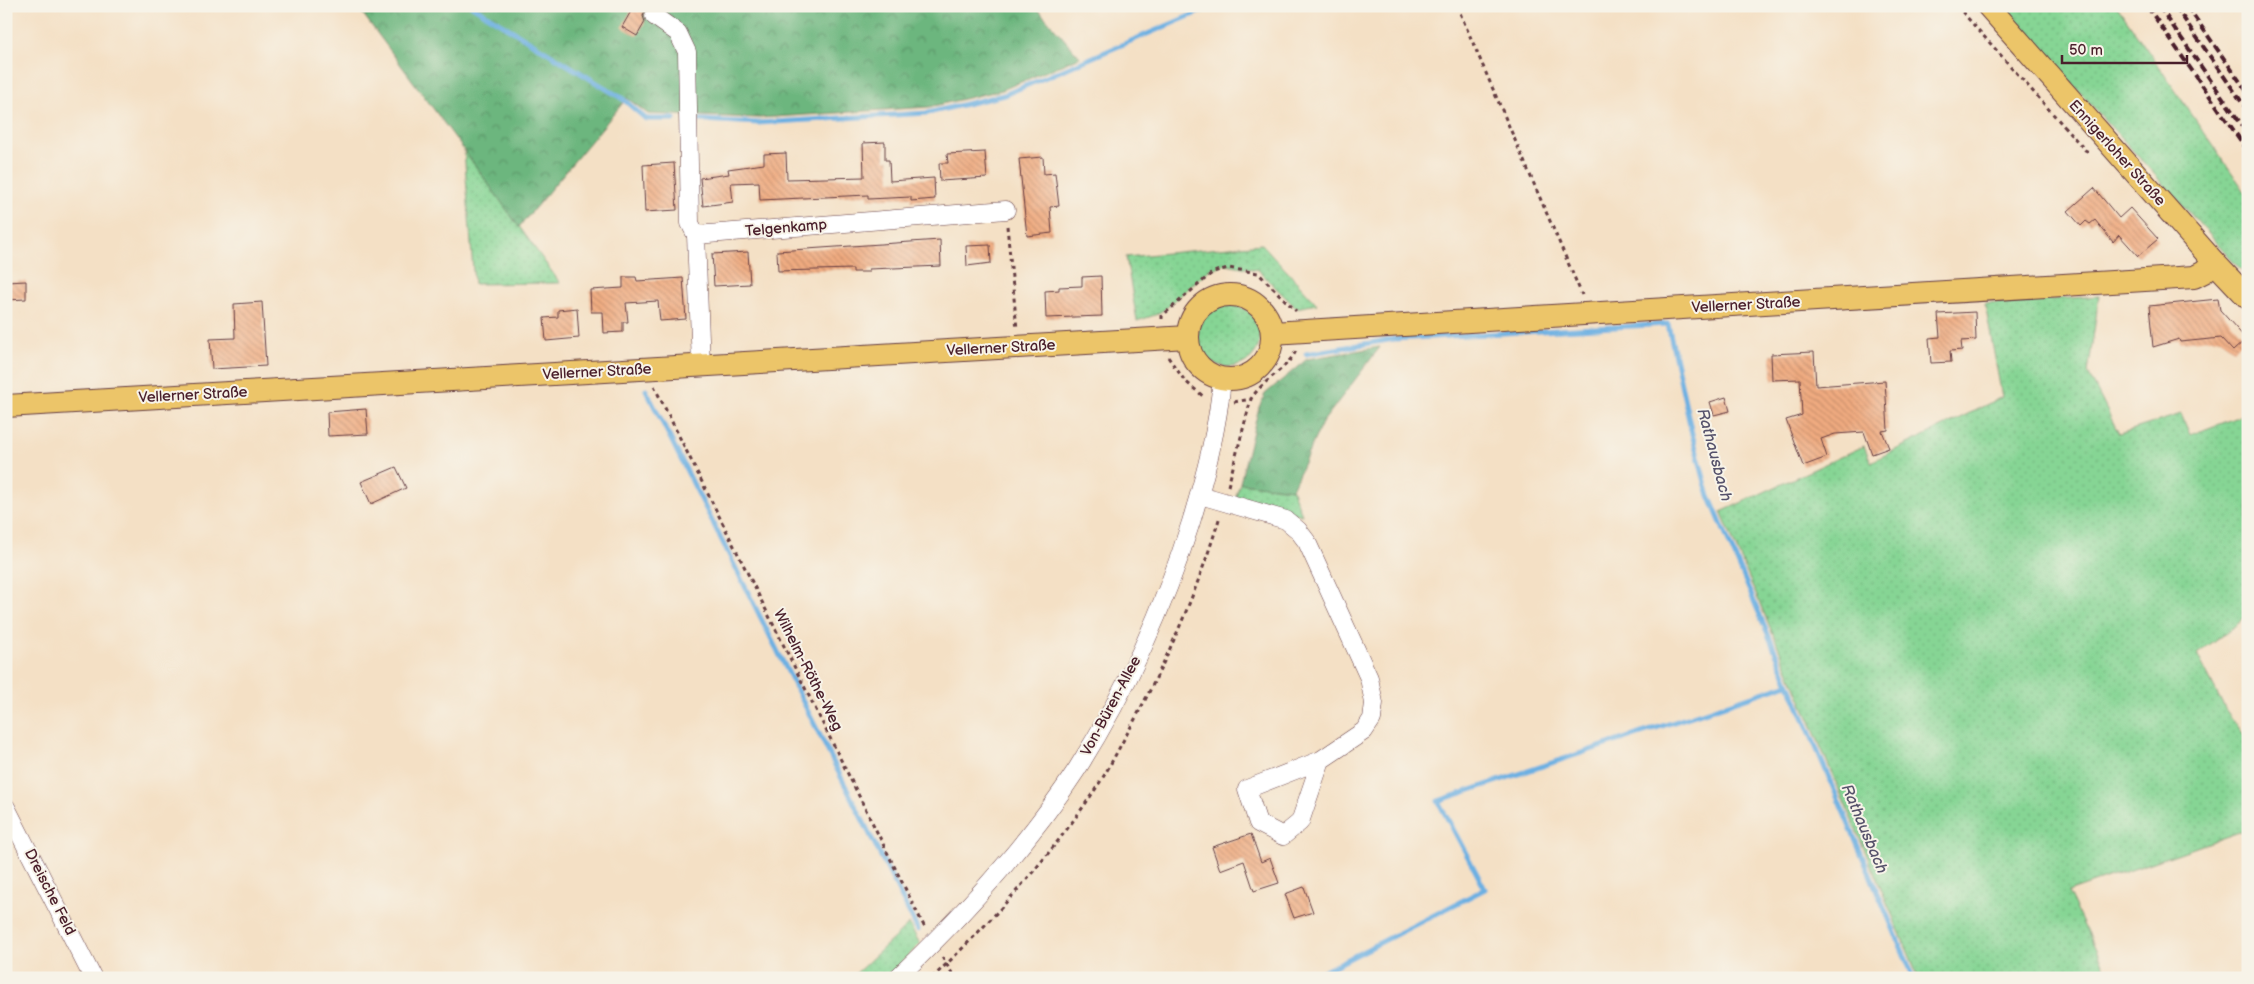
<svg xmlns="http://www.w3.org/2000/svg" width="2254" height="984" font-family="'Balsamiq Sans',sans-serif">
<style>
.grass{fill:url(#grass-dots);stroke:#687a60}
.forest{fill:url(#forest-crowns);stroke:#5b6a54}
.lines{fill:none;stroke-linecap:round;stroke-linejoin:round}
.stream{stroke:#6db0e2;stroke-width:5}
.building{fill:url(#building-back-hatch)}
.minor-casing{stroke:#643c42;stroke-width:19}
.major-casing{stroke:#643c42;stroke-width:24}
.path{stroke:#643c42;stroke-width:3;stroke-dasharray:4 4;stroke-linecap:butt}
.minor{stroke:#fff;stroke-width:18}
.major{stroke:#ecc569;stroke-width:22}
.rail{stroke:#4a1f2b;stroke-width:4;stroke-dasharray:8 4;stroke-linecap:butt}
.labels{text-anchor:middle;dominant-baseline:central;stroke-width:4;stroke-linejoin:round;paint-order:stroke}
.street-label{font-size:15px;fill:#4a1f2b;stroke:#f7f3e8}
.water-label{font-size:16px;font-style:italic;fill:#56526b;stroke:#f7f3e8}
</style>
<defs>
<pattern id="grass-dots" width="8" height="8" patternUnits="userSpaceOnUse" patternTransform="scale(1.25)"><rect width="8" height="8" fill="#86d594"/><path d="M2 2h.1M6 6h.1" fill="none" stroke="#75b680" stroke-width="1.8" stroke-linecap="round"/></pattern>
<pattern id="forest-crowns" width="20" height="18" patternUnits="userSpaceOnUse" patternTransform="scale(1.25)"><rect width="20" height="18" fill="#6cb67e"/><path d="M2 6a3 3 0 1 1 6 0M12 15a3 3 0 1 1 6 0" fill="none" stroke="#5b9367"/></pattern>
<pattern id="building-back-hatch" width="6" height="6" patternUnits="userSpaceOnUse" patternTransform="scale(1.25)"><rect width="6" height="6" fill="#f0ab80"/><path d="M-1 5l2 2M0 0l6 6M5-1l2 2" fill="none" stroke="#c48b69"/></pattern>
</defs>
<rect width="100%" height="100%" fill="#f7f3e8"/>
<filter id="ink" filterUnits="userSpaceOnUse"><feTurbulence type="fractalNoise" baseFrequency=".02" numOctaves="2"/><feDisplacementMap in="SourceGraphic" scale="10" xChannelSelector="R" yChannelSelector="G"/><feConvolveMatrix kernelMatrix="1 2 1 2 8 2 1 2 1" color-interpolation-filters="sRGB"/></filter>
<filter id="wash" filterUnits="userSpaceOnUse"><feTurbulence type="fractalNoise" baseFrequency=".0096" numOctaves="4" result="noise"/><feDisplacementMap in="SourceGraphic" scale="20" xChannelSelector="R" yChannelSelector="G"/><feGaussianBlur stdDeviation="1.12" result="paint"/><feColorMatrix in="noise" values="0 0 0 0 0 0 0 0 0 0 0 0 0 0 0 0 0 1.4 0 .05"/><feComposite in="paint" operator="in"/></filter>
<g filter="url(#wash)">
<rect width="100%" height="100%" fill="#f4e0c5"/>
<g class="grass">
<path d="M 2001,6 L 2117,6 L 2248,196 L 2248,277 Z"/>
<path d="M 464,150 L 560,283 L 474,284 Z"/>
<path d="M 1262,244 L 1317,304 L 1296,308 L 1258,270 L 1226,264 L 1209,270 L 1165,309 L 1155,315 L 1137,321 L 1126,257 Z"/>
<path d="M 2099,296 L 2088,373 L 2119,434 L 2181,414 L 2190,435 L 2248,413 L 2248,616 L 2197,654 L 2225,709 L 2248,740 L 2248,829 L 2068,892 L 2110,978 L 1919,978 L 1721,512 L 1864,446 L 1871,462 L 2002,397 L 1985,304 Z"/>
<circle cx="1229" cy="336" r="31"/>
<path d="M 1240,483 L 1292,489 L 1302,515 L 1235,499 Z"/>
<path d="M 909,924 L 920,944 L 885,978 L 851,978 Z"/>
</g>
<g class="forest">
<path d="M 357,6 L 1035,6 L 1080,57 L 1002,90 L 929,107 L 759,118 L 648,114 L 627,98 L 519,227 L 464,150 Z"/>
<path d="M 1380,347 L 1322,423 L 1292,489 L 1240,483 L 1259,407 L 1265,394 L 1307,359 Z"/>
</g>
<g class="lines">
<g class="stream">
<path d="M 472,6 L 623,99 L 646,119 L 674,119"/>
<path d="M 701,120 L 758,123 L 928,113 L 1004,95 L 1213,6"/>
<path d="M 1306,354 L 1394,339 L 1668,324 L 1692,434 L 1708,493 L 1914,978"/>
<path d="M 646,390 L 918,930"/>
<path d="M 1311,978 L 1485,889 L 1438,801 L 1788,684"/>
</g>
</g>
<g id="blocks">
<g class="building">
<path d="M 634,6 L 650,6 L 645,10 L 643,16 L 645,22 L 637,36 L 622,27 Z"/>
<path d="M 885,142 L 885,160 L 889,160 L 890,181 L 934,178 L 935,199 L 911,201 L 911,197 L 868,199 L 868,195 L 760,200 L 759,182 L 731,183 L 733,202 L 703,206 L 700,178 L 729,174 L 728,169 L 764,164 L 764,154 L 786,153 L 787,179 L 864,177 L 863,143 Z"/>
<path d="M 985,152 L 987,178 L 940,181 L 939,163 L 948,163 L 947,154 Z"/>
<path d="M 1043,157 L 1044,174 L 1055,173 L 1059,206 L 1050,207 L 1052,233 L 1027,236 L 1019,159 Z"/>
<path d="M 674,163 L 677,210 L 645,212 L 643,165 Z"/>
<path d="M 2094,188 L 2119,218 L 2130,208 L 2158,239 L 2138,256 L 2119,235 L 2113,242 L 2095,220 L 2090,224 L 2086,221 L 2081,226 L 2068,211 Z"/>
<path d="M 940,240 L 941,266 L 869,269 L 869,272 L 853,272 L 853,269 L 778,271 L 777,251 Z"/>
<path d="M 990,245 L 991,263 L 967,266 L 966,246 Z"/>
<path d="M 748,252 L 750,284 L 714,286 L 712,254 Z"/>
<path d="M 1101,276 L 1102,316 L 1046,318 L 1045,291 L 1059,290 L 1059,287 L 1082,286 L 1082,277 Z"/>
<path d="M 623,277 L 636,277 L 637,281 L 683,278 L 686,319 L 660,321 L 658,301 L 626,303 L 628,322 L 623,322 L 623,332 L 604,333 L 603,312 L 591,312 L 590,290 L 623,288 Z"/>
<path d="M 26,281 L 26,299 L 6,300 L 6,282 Z"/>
<path d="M 2218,299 L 2220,310 L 2246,339 L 2233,351 L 2221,338 L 2180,342 L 2179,339 L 2153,347 L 2149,306 Z"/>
<path d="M 262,302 L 266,366 L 212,369 L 210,339 L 235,338 L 234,304 Z"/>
<path d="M 577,308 L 579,338 L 546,341 L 544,318 L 558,317 L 558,310 Z"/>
<path d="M 1975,312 L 1976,340 L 1961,341 L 1962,350 L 1950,351 L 1951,362 L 1931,363 L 1929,338 L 1940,337 L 1938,314 Z"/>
<path d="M 1814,352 L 1816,386 L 1885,381 L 1888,430 L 1882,431 L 1889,448 L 1872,454 L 1864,432 L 1835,434 L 1821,439 L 1827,457 L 1803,466 L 1786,420 L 1802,415 L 1800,379 L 1772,380 L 1771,354 Z"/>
<path d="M 1726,397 L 1730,411 L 1714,415 L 1710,402 Z"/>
<path d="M 366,409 L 368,434 L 328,436 L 327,412 Z"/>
<path d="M 396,467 L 406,488 L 371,504 L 361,482 Z"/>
<path d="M 1251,834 L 1261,862 L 1270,858 L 1279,883 L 1254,891 L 1244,861 L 1220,870 L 1212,847 Z"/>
<path d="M 1304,887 L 1313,912 L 1294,918 L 1285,894 Z"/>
</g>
</g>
</g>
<g filter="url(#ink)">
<use href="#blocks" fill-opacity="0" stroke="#643c42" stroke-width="1"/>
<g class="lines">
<g class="minor-casing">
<g id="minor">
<path d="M 654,16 L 678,33 L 687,52 L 690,223 L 696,235"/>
<path d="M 701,365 L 696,235 L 1006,210"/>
<path d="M 1200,495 L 1286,520 L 1298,530 L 1307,542 L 1369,678 L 1374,703 L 1372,719 L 1364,731 L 1321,760 L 1300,822 L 1283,836 L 1258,823 L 1247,789 L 1321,760"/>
<path d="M 6,807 L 93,978"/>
<path d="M 897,978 C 963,915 1027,846 1077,769 C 1125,693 1164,608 1191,522 C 1205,476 1218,428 1222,379"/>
</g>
</g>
<g class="major-casing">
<g id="major">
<path d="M 1988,6 L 2214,262 L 2248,298"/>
<circle cx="1230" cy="337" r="42"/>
<path d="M 1272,333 L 2194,277 L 2204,272 L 2214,262"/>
<path d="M 6,406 L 1188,337"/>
</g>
</g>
<g class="path">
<path d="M 1457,6 L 1582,295"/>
<path d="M 1957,6 L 2085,150 L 2091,153"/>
<path d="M 1007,226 L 1017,329"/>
<path d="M 1162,319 L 1162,316 L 1213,272 L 1228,268 L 1258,273 L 1296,311"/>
<path d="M 1168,357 L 1185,381 L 1204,397"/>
<path d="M 654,386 L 925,928"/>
<path d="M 1234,402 L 1251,399"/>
<path d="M 1228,486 L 1251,399 C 1263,379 1287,370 1297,349"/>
<path d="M 942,957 L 955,978"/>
<path d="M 932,978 C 995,918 1055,852 1102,779 C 1111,764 1119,748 1128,732 C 1166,663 1197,592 1220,516"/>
</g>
<use href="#minor" class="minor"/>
<use href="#major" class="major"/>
<g class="rail">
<path d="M 2147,6 L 2248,151"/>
<path d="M 2159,6 L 2248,134"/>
<path d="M 2175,6 L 2248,111"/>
<path d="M 2187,6 L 2248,93"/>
</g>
</g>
</g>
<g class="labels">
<g class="street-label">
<text transform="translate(2117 153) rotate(48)">Ennigerloher Straße</text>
<text transform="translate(786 228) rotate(-5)">Telgenkamp</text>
<text transform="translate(1746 305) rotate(-3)">Vellerner Straße</text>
<text transform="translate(1001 348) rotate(-3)">Vellerner Straße</text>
<text transform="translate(597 372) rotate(-3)">Vellerner Straße</text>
<text transform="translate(193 395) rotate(-3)">Vellerner Straße</text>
<text transform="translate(808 670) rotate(63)">Wilhelm-Röthe-Weg</text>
<text transform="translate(1111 706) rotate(-62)">Von-Büren-Allee</text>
<text transform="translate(50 892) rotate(63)">Dreische Feld</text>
</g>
<g class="water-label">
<text transform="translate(1714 455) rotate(75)">Rathausbach</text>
<text transform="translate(1864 829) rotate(67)">Rathausbach</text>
</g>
</g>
<rect width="2254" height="984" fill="none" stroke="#f7f3e8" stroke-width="25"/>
<path d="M2062 55v8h125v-8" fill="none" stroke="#4a1f2b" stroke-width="2.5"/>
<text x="2069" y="55" font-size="15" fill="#4a1f2b" stroke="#f7f3e8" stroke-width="4" paint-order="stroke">50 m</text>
</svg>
